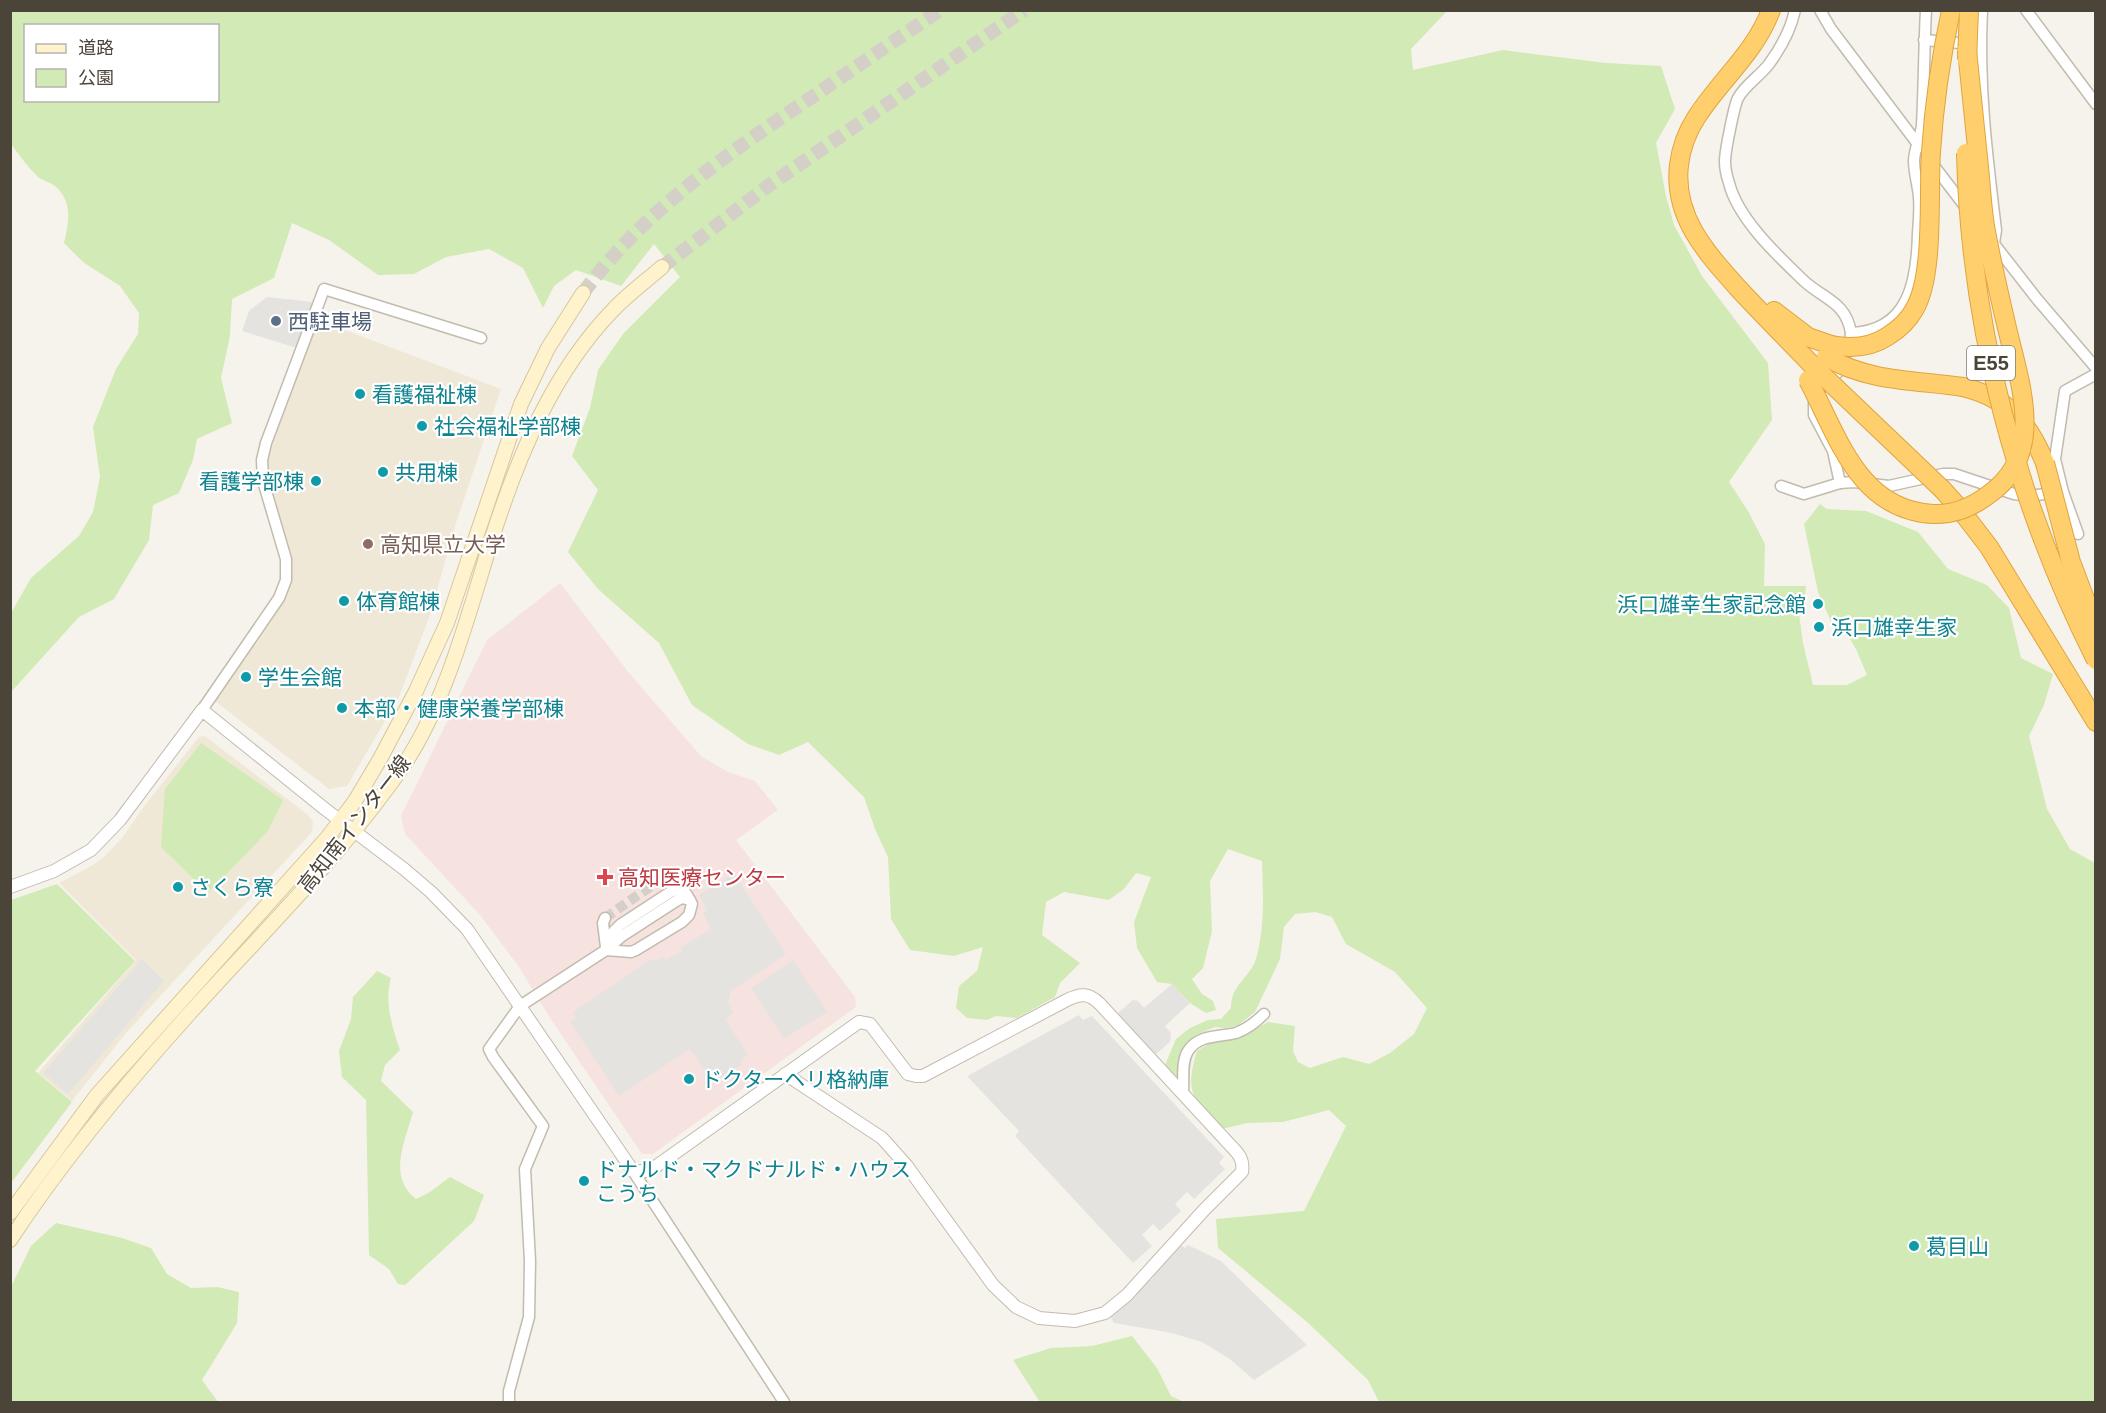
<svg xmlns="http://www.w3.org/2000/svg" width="2106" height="1413" font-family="Helvetica,'Noto Sans JP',sans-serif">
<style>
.education{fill:#efe8d6}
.medical{fill:#f6e3e0}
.green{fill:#d2eab5;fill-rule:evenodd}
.parking{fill:#e5e3e0}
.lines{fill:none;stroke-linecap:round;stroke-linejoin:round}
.minor-tunnel{stroke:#d4d0c8;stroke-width:10;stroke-dasharray:10 5;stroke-linecap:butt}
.secondary-tunnel{stroke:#d4d0c8;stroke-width:14;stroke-dasharray:14 7;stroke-linecap:butt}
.minor-casing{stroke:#c2bbae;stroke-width:13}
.tertiary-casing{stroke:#c2bbae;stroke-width:14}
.secondary-casing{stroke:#d6c79b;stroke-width:16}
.motorway-casing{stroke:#e0a43c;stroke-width:20}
.minor{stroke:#fff;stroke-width:10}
.tertiary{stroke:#fff;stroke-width:12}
.secondary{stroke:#fff3cd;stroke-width:14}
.motorway{stroke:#ffcf6e;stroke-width:18}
.motorway-bridge-casing{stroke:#e0a43c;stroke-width:20;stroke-linecap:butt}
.motorway-bridge{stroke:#ffcf6e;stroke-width:18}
.service-dot{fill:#5c6f8a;stroke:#fff;stroke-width:2}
.culture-dot{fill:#0f9aa8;stroke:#fff;stroke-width:2}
.education-dot{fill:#8d6e63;stroke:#fff;stroke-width:2}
.health-dot{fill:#e0444e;stroke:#fff;stroke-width:2}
.labels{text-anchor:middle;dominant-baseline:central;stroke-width:4.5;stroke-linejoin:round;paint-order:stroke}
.shield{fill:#fff;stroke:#817c74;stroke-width:1.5}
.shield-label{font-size:20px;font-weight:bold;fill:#4b4439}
.service-label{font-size:21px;fill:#4e5e75;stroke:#fff;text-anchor:start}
.culture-label{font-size:21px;fill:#0d838f;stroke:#fff;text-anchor:start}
.education-label{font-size:21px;fill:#785e54;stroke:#fff;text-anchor:start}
.street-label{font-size:21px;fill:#4b4439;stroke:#fff}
.health-label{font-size:21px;fill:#be3a42;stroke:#fff;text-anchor:start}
</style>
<rect width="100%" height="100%" fill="#f6f3ec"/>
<g class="education">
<path d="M 318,320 L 501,389 L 455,526 L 430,615 L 399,697 L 347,786 L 329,789 L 215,701 L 282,604 L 289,584 L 291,568 L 290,554 L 270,490 L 267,466 L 268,455 Z"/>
<path d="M 205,736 L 308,815 L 313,822 L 312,832 L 126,1033 L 72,1101 L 38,1073 L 136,960 L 59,883 L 93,865 L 104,857 L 122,838 L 145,805 L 199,737 Z"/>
</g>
<path class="medical" d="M 560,583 L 629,673 L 701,756 L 728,772 L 755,781 L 778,810 L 736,840 L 855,997 L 856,1007 L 653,1154 L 642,1154 L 552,1021 L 519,967 L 480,915 L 405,834 L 401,816 L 487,640 Z"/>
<g class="green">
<path d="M 1448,10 L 1411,49 L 1413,70 L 1503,50 L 1606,63 L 1661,66 L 1675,109 L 1656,143 L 1666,196 L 1674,225 L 1702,276 L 1768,363 L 1772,420 L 1729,482 L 1748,511 L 1765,544 L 1764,586 L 1806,586 L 1804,604 L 1799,614 L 1803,643 L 1813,685 L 1847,685 L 1867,675 L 1856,649 L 1845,631 L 1837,635 L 1818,592 L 1804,524 L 1820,504 L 1827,509 L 1866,511 L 1918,532 L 1948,569 L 1987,585 L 2009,608 L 2021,658 L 2053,674 L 2044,705 L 2029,736 L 2047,809 L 2070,849 L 2095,863 L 2095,1402 L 1379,1402 L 1368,1380 L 1307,1322 L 1218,1248 L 1216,1219 L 1304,1211 L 1346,1126 L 1329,1110 L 1283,1122 L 1247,1123 L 1222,1129 C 1193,1098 1184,1094 1197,1051 L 1213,1041 L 1237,1039 L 1268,1022 L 1295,1026 L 1293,1051 L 1298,1062 L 1310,1068 L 1343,1057 L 1369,1064 L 1390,1053 L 1414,1034 L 1427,1008 L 1395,972 L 1346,944 L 1332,917 L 1315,912 L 1295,914 L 1284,927 L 1280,959 L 1255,1012 L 1237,1026 L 1225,1028 L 1215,1027 L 1194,1036 L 1185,1047 L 1178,1078 L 1165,1065 L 1176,1039 L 1190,1028 L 1208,1020 L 1221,1019 L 1231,1008 C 1231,984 1250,978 1256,959 C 1265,928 1263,894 1262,861 L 1228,849 L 1210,881 L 1212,931 L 1203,968 L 1192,979 L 1202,994 L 1213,1001 L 1216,1010 L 1206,1013 L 1190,1003 L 1172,984 L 1157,982 L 1137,948 L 1134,922 L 1151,877 L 1136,873 L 1124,889 L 1109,900 L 1064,892 L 1046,902 L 1042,935 L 1080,963 L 1060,983 L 1055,997 L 1017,1018 L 996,1016 L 987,1020 L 967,1018 L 956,1008 L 959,986 L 977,971 L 983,947 L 954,956 L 910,950 L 891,919 L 888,857 L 875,829 L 864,797 L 808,742 L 779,755 L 748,744 L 692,705 L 659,643 L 598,589 L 568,552 L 598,490 L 572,456 L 590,408 L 598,370 L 623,334 L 680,277 L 654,244 L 621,286 L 576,270 L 554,286 L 543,308 L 523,268 L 489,249 L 446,257 L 414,274 L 378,275 L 329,240 L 292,223 L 274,278 L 232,299 L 230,336 L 221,378 L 232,423 L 197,439 L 193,460 L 179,493 L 153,505 L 149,540 L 114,599 L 79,617 L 11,692 L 11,613 L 31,578 L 79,536 L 93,512 L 100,477 L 93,427 L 116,369 L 138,334 L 139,313 L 120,286 L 83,262 L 64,243 C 69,223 73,201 55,186 C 50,182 43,181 38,177 C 28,167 19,155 11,144 L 11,11 ZM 26,26 L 218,26 L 218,100 L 26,100 Z"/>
<path d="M 201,743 L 283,800 L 268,831 L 208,893 L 161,847 L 165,789 Z"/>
<path d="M 57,884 L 135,961 L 35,1071 L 72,1102 L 11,1183 L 11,900 Z"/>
<path d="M 377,971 L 391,978 C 384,1001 392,1027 400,1050 L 385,1065 L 381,1081 L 413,1112 C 405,1141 387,1177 416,1199 L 430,1192 L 450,1177 L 484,1195 L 474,1221 L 405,1285 L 398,1284 L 389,1269 L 369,1255 L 366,1100 L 342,1077 L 339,1051 L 351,1019 L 353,997 Z"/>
<path d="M 56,1223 L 122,1238 L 151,1248 L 167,1274 L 191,1288 L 217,1287 L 239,1292 L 237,1323 L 202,1380 L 218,1402 L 11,1402 L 11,1287 L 31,1246 Z"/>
<path d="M 1132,1336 L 1157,1368 L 1171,1396 L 1184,1402 L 1040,1402 L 1013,1360 L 1051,1348 L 1092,1346 Z"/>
</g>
<g class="parking">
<path d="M 267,297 L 313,302 L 297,348 L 242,331 L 249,311 Z"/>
<path d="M 734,873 L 786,954 L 731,991 L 728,1003 L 733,1013 L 726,1020 L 748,1055 L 741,1060 L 742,1064 L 713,1083 L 690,1049 L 619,1096 L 570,1022 L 576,1018 L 573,1012 L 651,959 L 656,961 L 664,957 L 666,960 L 682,951 L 680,948 L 711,929 L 703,913 L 707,910 L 699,895 Z"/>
<path d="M 142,959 L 164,981 L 68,1094 L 43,1073 Z"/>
<path d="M 793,960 L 827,1012 L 784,1039 L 751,988 Z"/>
<path d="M 1172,984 L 1190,1003 L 1165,1026 L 1171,1033 L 1170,1042 L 1155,1055 L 1118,1013 L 1133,1000 L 1138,1001 L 1144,1008 Z"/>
<path d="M 1079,1015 L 1083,1020 L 1092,1016 L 1224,1157 L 1219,1163 L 1225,1169 L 1194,1199 L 1187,1192 L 1175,1204 L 1181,1211 L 1160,1231 L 1153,1224 L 1142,1235 L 1152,1246 L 1133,1263 L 1015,1136 L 1019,1131 L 967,1076 Z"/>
<path d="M 1178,1243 L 1185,1248 L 1188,1245 L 1221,1261 L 1307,1345 L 1254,1380 L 1230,1359 L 1202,1342 L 1172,1333 L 1114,1323 L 1110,1316 L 1134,1298 L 1149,1279 L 1151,1280 L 1153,1278 L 1152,1276 Z"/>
</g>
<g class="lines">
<path class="minor-tunnel" d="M 605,918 L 664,877"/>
<g class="secondary-tunnel">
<path d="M 662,267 L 768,186 L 1024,10"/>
<path d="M 583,293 C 641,214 723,157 803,103 C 849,72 894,41 940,10"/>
</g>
<g class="minor-casing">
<g id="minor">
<path d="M 1795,10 C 1791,29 1780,49 1769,64 C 1760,76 1745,85 1738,98 C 1734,106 1725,152 1725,161 C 1725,168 1727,177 1729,183 C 1738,219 1778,256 1804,281 C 1825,300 1846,302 1851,333"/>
<path d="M 1820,10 L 1831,29 L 1920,147"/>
<path d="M 1982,10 C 1978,84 1987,157 1996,230 L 1994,243"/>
<path d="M 2026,10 L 2096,104"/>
<path d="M 1924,40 L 1971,44"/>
<path d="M 1931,162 L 1967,209"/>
<path d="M 1991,240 L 2037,299 L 2096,368"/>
<path d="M 1840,483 L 1854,482 L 1889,486 L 1943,474 L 1954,474 L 2014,494 L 2028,496 L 2063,492"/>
<path d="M 1781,486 L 1804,494 L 1840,483 L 1833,451 L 1814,415 L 1814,400 L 1819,390 L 1838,372 L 1850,344 L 1851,333 C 1909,331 1917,281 1918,233 C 1919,221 1920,209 1919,197 C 1918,185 1914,173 1914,161 C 1914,149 1921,137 1922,125 C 1924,87 1924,49 1926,10"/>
<path d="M 2078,534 L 2063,492 L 2055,459 L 2065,391 L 2096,374"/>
<path d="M 202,710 L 279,598 L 286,580 L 286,559 L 263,481 L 262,460 L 266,443 L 324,289 L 481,338"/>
<path d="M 605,918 L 603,923 L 606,947"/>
<path d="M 607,947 L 614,931 L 620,925 L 672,891 L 684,890"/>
<path d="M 606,950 L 631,952 L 636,950 L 682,922 L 689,915 L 692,904 C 684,890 681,881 664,877"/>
<path d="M 1183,1093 C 1184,1080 1181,1062 1188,1051 C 1199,1034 1220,1037 1236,1033 C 1247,1029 1256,1022 1264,1014"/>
<path d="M 633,1171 L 784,1402"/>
<path d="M 509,1402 L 509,1391 L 529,1317 L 530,1261 L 525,1169 L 543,1126 L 493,1057 L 489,1049 L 520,1006 L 606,950 L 622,936 L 676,901 L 682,898 L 690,900"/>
</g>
</g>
<g class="tertiary-casing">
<path id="tertiary" d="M 10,887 L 54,871 L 91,850 L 120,820 L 202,710 L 325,809 L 404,869 L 431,892 L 467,929 L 633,1171 L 647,1171 L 658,1165 L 859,1022 L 870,1024 L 908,1074 L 916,1076 L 923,1076 L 1067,1000 C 1081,993 1089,993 1100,1004 L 1231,1146 C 1239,1154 1244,1160 1242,1172 L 1204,1210 L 1127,1295 L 1105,1313 L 1075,1321 L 1039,1318 L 1016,1307 L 993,1285 L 907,1166 L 882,1138 L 785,1074"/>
</g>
<g class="secondary-casing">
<g id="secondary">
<path d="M 10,1213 L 97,1095 L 327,838 L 355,801 L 380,759 L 416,691 L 447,623 L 521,404 L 548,348 L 583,293"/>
<path d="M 10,1240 C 62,1161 125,1085 188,1015 C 259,936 337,860 399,772 C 446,706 469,611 493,535 C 519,454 553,372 613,310 C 628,294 646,281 662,267"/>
</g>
</g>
<g class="motorway-casing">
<g id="motorway">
<path d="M 1771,10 C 1755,53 1720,80 1696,118 C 1687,132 1681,148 1679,165 C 1673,216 1705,251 1737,287 C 1762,314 1788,340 1813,366"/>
<path d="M 1774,311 L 1808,337 L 1831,345"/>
<path d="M 1963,387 C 2007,398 2028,421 2045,463"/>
<path d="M 1943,490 L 1959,508 L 1989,547 L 2096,722"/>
</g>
</g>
<use href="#minor" class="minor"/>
<use href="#tertiary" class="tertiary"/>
<use href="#secondary" class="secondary"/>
<use href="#motorway" class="motorway"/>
<g class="motorway-bridge-casing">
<g id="motorway-bridge">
<path d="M 1967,60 L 1969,10"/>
<path d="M 1966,153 C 1970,329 2017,503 2096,660"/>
<path d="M 1831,345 C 1851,349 1870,348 1888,336 C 1899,329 1908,321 1914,310 C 1935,276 1928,193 1931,152 C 1934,104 1941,57 1951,10"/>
<path d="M 1826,357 C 1869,382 1916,380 1963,387"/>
<path d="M 1813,366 L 1943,490"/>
<path d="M 1808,380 C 1838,436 1858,510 1933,514 C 1953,515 1972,507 1988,495 C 2047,455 2020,384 2007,328 C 1999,294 1991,260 1985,226 C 1982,207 1981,187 1979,167 C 1975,128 1971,89 1967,50"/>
<path d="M 2045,463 L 2071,562 L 2096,628"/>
</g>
</g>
<use href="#motorway-bridge" class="motorway-bridge"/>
</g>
<circle class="service-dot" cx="276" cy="321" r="6"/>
<g class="culture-dot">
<circle cx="360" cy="394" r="6"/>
<circle cx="422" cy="426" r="6"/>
<circle cx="383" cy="472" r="6"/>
<circle cx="316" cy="481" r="6"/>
<circle cx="344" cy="601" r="6"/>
<circle cx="1818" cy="604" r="6"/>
<circle cx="1819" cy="627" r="6"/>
<circle cx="246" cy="677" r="6"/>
<circle cx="342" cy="708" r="6"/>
<circle cx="178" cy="887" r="6"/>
<circle cx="689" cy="1079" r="6"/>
<circle cx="584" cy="1181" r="6"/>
<circle cx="1914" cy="1246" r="6"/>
</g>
<circle class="education-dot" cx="368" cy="544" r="6"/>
<path class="health-dot" d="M602 868h6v6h6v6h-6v6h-6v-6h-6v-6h6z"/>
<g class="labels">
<rect class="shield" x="1967" y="346" width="48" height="34" rx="4.5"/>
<g class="shield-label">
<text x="1991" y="363">E55</text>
</g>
<g class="service-label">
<text x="288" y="321">西駐車場</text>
</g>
<g class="culture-label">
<text x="372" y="394">看護福祉棟</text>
<text x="434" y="426">社会福祉学部棟</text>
<text x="395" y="472">共用棟</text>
<text x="304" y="481" text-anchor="end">看護学部棟</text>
<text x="356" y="601">体育館棟</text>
<text x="1806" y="604" text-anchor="end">浜口雄幸生家記念館</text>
<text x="1831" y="627">浜口雄幸生家</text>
<text x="258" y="677">学生会館</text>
<text x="354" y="708">本部・健康栄養学部棟</text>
<text x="190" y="887">さくら寮</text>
<text x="701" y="1079">ドクターヘリ格納庫</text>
<text x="596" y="1169">ドナルド・マクドナルド・ハウス<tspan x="596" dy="24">こうち</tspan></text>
<text x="1926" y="1246">葛目山</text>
</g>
<g class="education-label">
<text x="380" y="544">高知県立大学</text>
</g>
<g class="street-label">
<text transform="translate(354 824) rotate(-52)">高知南インター線</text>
</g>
<g class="health-label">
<text x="618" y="877">高知医療センター</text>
</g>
</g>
<rect width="2106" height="1413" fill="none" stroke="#4b4439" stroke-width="24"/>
<rect x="24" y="24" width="195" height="78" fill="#ffffff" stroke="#b7b4b0" stroke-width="1.5"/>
<rect x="36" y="44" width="30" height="9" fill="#fff3cd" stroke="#b7b4b0" stroke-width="1.5"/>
<text x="78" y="54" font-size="18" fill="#4b4439">道路</text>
<rect x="36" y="69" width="30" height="18" fill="#d2eab5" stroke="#b7b4b0" stroke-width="1.5"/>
<text x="78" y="84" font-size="18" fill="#4b4439">公園</text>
</svg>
